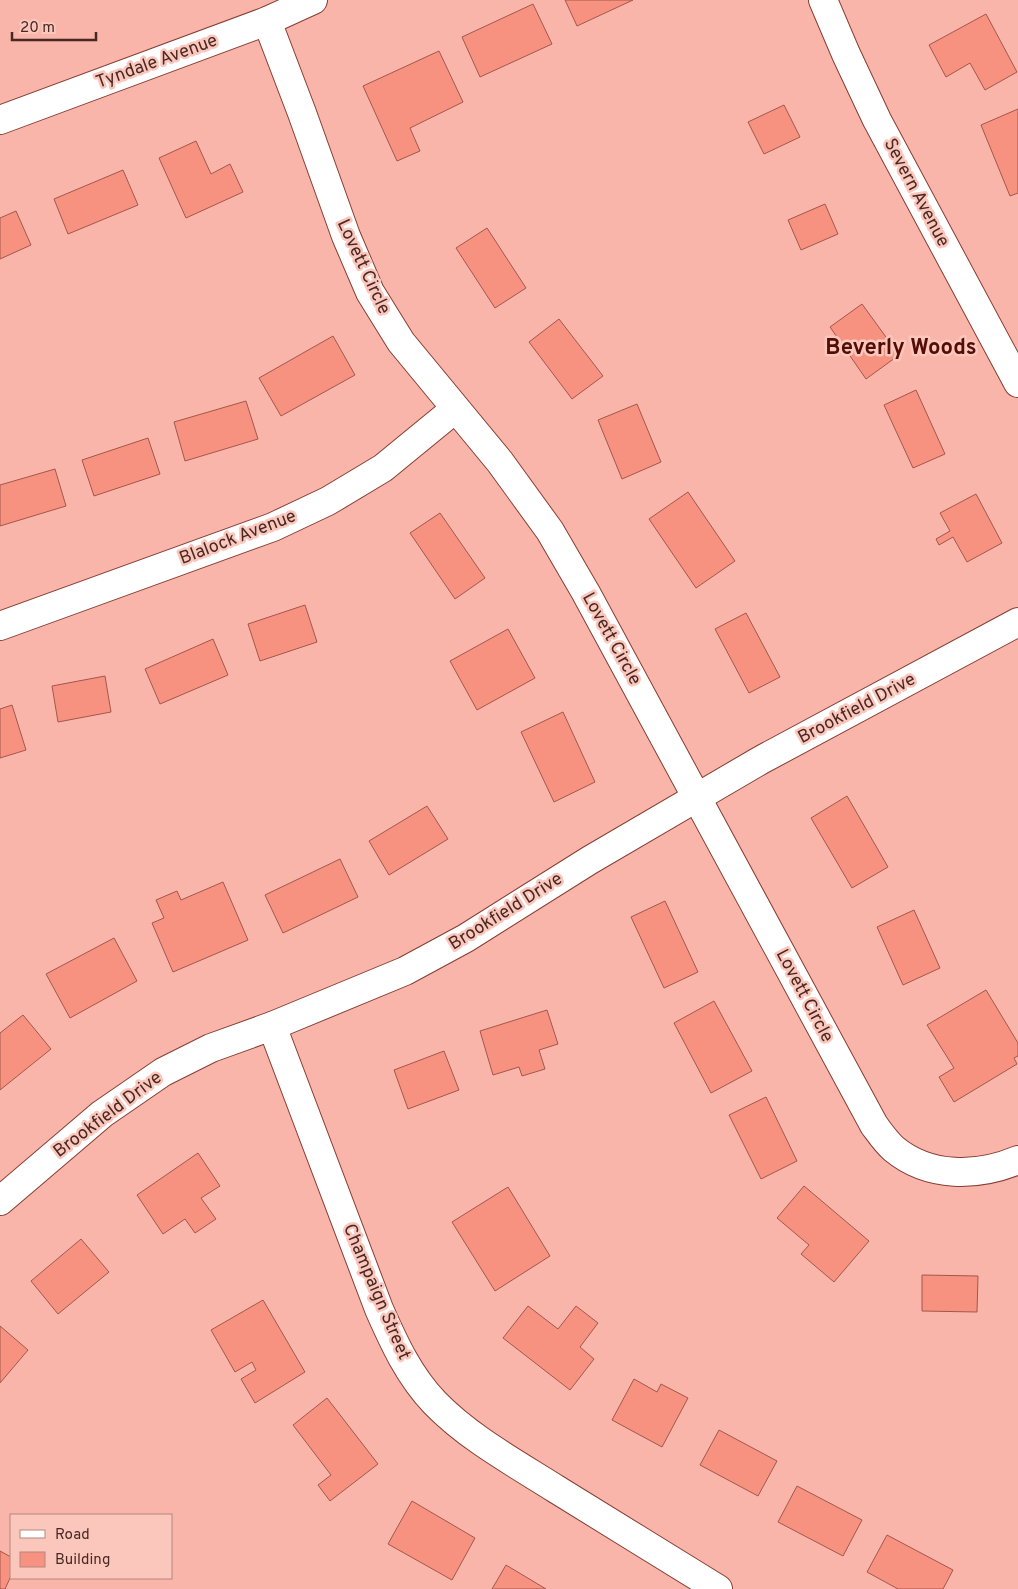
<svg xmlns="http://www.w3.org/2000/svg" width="1018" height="1589" font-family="Overpass,sans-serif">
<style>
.building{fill:#f79281;stroke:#a3574b}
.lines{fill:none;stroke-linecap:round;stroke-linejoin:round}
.minor-casing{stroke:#863e33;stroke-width:30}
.minor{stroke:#fff;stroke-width:28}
.labels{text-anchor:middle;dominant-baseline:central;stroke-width:5;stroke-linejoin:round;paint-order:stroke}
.street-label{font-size:18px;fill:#492822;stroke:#fbc7bd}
.district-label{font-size:22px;font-weight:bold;fill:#520d06;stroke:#fbc7bd}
</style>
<rect width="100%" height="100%" fill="#f9b5a9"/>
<g class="building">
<path d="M 565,0 L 633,0 L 577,26 Z"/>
<path d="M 533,4 L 552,44 L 480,77 L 462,37 Z"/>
<path d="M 986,14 L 1017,72 L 985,90 L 970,63 L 946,77 L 929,45 Z"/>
<path d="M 439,51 L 463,102 L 410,128 L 420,151 L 397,161 L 363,86 Z"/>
<path d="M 784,105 L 800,137 L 764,154 L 748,122 Z"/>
<path d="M 1018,109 L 1018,193 L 1010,196 L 981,125 Z"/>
<path d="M 196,141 L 211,174 L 230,164 L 243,192 L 186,218 L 159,158 Z"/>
<path d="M 123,170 L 138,205 L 68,234 L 54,199 Z"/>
<path d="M 825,204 L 838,234 L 801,250 L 788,220 Z"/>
<path d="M 16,211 L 31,245 L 0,259 L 0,218 Z"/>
<path d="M 487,228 L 526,288 L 495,308 L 456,248 Z"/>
<path d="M 862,304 L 899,355 L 866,379 L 830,327 Z"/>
<path d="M 559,319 L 603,376 L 572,399 L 529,342 Z"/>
<path d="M 333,336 L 355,375 L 281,416 L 259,378 Z"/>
<path d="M 916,390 L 945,454 L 913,468 L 884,405 Z"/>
<path d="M 246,401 L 258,439 L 185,461 L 174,422 Z"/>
<path d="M 637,404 L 661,462 L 622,479 L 598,420 Z"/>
<path d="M 148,438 L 160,474 L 94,496 L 82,460 Z"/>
<path d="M 55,469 L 66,506 L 0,526 L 0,485 Z"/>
<path d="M 688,492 L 735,561 L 696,588 L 649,519 Z"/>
<path d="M 976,494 L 1002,543 L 967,562 L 953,537 L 939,545 L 936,539 L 950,531 L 940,513 Z"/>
<path d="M 440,513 L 485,578 L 455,599 L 410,533 Z"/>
<path d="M 305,605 L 317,642 L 260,661 L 248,624 Z"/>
<path d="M 746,613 L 780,677 L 749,693 L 715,629 Z"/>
<path d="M 508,629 L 535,678 L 477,710 L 450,661 Z"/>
<path d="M 213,639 L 228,675 L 160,704 L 145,669 Z"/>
<path d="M 105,676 L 111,712 L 58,722 L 52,686 Z"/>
<path d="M 12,705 L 26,750 L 0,758 L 0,709 Z"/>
<path d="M 563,712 L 595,782 L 554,802 L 521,732 Z"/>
<path d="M 847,796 L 888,867 L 852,888 L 811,818 Z"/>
<path d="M 427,806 L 448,839 L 389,875 L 369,841 Z"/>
<path d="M 340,859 L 358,897 L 283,933 L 265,895 Z"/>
<path d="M 223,882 L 248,940 L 173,972 L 152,923 L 164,918 L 156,900 L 177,891 L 181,900 Z"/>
<path d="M 665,901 L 698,972 L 664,988 L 631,917 Z"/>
<path d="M 914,910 L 940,968 L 903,985 L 877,927 Z"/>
<path d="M 114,938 L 137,981 L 70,1018 L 46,974 Z"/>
<path d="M 986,990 L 1018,1043 L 1018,1056 L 1014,1058 L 1017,1064 L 954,1102 L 939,1077 L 954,1068 L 927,1025 Z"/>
<path d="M 714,1001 L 752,1071 L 711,1093 L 674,1023 Z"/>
<path d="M 547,1010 L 558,1044 L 539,1050 L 545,1069 L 522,1076 L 519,1067 L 493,1075 L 480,1031 Z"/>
<path d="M 23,1015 L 51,1049 L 0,1090 L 0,1033 Z"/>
<path d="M 444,1051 L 459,1090 L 408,1109 L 394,1070 Z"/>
<path d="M 766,1097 L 797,1161 L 761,1179 L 729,1115 Z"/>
<path d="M 198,1153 L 220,1186 L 201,1198 L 216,1219 L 195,1233 L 185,1219 L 163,1234 L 137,1195 Z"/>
<path d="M 804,1186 L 869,1241 L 834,1282 L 801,1254 L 809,1245 L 777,1218 Z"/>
<path d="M 508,1187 L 550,1256 L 495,1291 L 452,1222 Z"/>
<path d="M 81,1239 L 109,1272 L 58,1314 L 31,1281 Z"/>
<path d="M 922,1275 L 978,1276 L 977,1312 L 922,1311 Z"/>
<path d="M 263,1300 L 305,1372 L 255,1403 L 241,1379 L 256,1370 L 252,1362 L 235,1372 L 211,1330 Z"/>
<path d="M 528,1306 L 558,1329 L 576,1306 L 598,1323 L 580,1347 L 594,1359 L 570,1390 L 503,1338 Z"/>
<path d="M 0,1326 L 28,1350 L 0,1383 Z"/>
<path d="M 634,1379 L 657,1392 L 661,1384 L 688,1398 L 662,1447 L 612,1420 Z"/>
<path d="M 327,1398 L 378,1464 L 330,1501 L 318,1485 L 331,1475 L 293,1425 Z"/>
<path d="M 719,1430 L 777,1461 L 758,1496 L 700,1465 Z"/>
<path d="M 797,1486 L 862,1520 L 843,1556 L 778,1522 Z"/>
<path d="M 412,1501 L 475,1538 L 452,1580 L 388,1544 Z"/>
<path d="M 887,1535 L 953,1570 L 943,1589 L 898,1589 L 867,1572 Z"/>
<path d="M 0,1551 L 11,1557 L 11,1576 L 5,1589 L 0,1589 Z"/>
<path d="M 506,1565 L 546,1589 L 492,1589 Z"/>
</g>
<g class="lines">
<g class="minor-casing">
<g id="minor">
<path d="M 823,0 L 846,54 L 877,120 L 1018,383"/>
<path d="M 267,21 L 302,113 L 346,236 L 370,292 L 401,342 L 500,462 L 550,531 L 586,593 L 874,1125 C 880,1133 886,1142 894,1149 C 929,1178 978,1177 1018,1160"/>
<path d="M 0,120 L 267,21 L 313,0"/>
<path d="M 0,626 L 273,527 L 328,501 L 383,468 L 455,409"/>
<path d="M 272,1026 L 379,1309 C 394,1343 409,1376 435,1403 C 469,1438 515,1463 556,1489 C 610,1522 664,1556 718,1589"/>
<path d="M 0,1201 L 102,1114 L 163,1072 L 211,1048 L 272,1026 L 405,971 L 466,938 L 590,860 L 761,760 L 1018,622"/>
</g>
</g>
<use href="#minor" class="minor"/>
</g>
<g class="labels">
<g class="street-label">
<text transform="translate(157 62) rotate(-20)">Tyndale Avenue</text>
<text transform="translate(916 193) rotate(62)">Severn Avenue</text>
<text transform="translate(363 267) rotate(65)">Lovett Circle</text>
<text transform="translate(238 538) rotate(-21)">Blalock Avenue</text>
<text transform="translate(611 639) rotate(61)">Lovett Circle</text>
<text transform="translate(857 709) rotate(-28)">Brookfield Drive</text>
<text transform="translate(506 912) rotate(-32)">Brookfield Drive</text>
<text transform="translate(804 996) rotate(62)">Lovett Circle</text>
<text transform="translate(108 1115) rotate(-37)">Brookfield Drive</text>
<text transform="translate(376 1292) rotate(67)">Champaign Street</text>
</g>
<g class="district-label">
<text x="901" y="348">Beverly Woods</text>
</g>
</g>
<rect x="10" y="1514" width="162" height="65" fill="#fbc7bd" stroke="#b4877f"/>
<rect x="20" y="1530" width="25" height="8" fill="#ffffff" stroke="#b4877f"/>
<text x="55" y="1539" font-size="15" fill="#492822">Road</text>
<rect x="20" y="1552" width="25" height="15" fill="#f79281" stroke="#b4877f"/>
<text x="55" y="1564" font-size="15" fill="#492822">Building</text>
<path d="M12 32v8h84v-8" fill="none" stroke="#492822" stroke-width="2.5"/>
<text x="20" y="32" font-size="15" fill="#492822" stroke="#fbc7bd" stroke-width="4" paint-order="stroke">20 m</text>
</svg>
